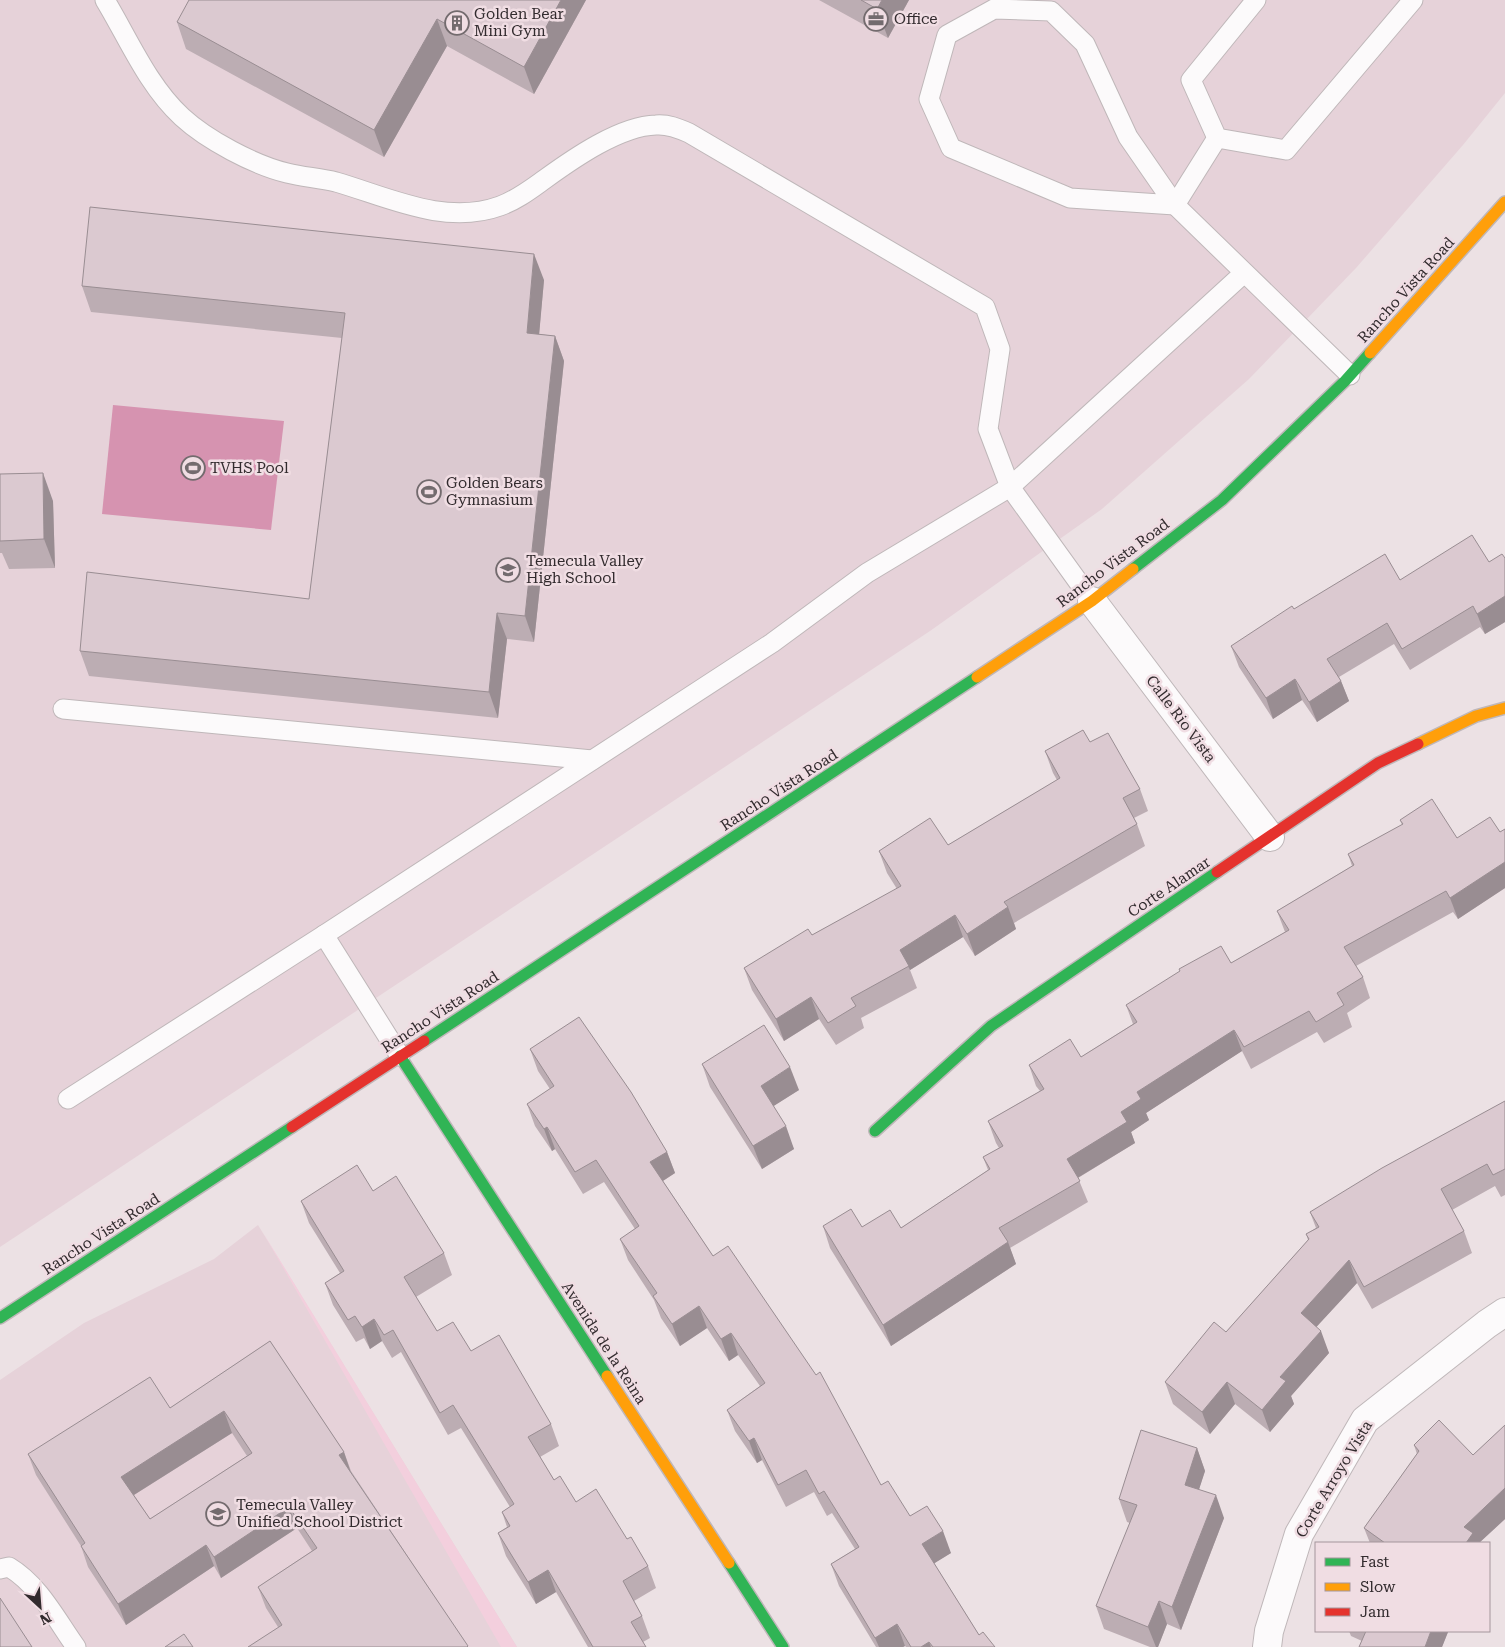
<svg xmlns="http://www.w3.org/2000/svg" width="1505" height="1647" font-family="'Roboto Serif',serif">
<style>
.built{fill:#e6d2d9}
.green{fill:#f3cfdd}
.water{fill:#d693b0}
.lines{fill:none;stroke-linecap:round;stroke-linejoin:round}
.lane-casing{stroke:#bfb7b9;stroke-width:21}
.street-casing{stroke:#bfb7b9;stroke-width:30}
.fast-casing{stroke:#bfb7b9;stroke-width:14}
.slow-casing{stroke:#bfb7b9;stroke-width:14}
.jam-casing{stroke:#bfb7b9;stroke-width:14}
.lane{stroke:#fcfafb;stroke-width:19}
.street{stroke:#fcfafb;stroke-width:28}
.fast{stroke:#30b455;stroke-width:11}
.slow{stroke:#ff9f0a;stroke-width:11}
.jam{stroke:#e5322d;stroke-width:11}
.wall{fill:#bcadb3;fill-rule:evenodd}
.shaded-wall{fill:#998d92}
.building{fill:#dbc9d0;stroke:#998d92;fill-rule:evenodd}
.labels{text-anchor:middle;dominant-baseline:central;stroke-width:5;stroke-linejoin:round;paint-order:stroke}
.poi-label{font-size:15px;fill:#322b2e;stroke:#f0dde3;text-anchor:start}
.street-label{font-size:15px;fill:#322b2e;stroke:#f0dde3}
</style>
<rect width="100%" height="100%" fill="#ece1e4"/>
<g class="built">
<path d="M 0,0 L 1505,0 L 1505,93 L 1463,145 L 1356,268 L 1249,379 L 1102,509 L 930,631 L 0,1247 Z"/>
<path d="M 258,1225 L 517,1647 L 0,1647 L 0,1380 L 84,1323 L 214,1259 Z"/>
</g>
<path class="green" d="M 262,1231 L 517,1647 L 501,1647 Z"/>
<path class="water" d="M 113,405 L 284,421 L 271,530 L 102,514 Z"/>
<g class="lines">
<g class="lane-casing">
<g id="lane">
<path d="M 105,0 C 128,38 148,86 182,117 C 207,140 254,165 287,173 C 303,177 320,178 336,182 C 388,197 445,226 500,206 C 517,200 531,189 545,179 C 574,158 620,126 656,125 C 668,124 678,128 689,133 L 985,307 L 1000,349 L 988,429 L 1010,487 L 1092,601"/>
<path d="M 1256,0 L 1191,80 L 1217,138 L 1286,150 L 1413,0"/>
<path d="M 994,9 L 1051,11 L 1085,44 L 1128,137 L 1175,205 L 1070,198 L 951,148 L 929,99 L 947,35 Z"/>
<path d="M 1217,138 L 1175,205 L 1350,375"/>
<path d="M 63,709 L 592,760"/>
<path d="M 324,935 L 400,1056"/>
<path d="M 68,1099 L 324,935 L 772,643 L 867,573 L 1010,487 L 1244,273"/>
<path d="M 0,1569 L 9,1567 C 39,1585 56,1619 76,1647"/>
</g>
</g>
<g class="street-casing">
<g id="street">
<path d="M 1092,601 L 1270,837"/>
<path d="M 1267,1647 L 1269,1631 L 1299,1534 L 1365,1420 L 1487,1324 L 1505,1312"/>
</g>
</g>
<g class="fast-casing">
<g id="fast">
<path d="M 1133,569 L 1222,500 L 1345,381 L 1370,353"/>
<path d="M 424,1041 L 977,677"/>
<path d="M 400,1056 L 607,1376"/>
<path d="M 875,1131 L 991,1026 L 1217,872"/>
<path d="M 0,1318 L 292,1127"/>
<path d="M 729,1563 L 783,1647"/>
</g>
</g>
<g class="slow-casing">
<g id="slow">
<path d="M 1370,353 L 1505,202"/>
<path d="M 977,677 L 1092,601 L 1133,569"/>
<path d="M 1418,744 L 1476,716 L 1505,708"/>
<path d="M 607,1376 L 729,1563"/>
</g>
</g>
<g class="jam-casing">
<g id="jam">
<path d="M 1217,872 L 1378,763 L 1418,744"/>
<path d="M 292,1127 L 424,1041"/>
</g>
</g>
<use href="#lane" class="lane"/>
<use href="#street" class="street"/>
<use href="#fast" class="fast"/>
<use href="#slow" class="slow"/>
<use href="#jam" class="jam"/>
</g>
<g class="wall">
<path d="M 586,0 L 534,94 L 447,46 L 384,157 L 186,49 L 177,22 Z"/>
<path d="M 819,0 L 909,0 L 888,38 Z"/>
<path d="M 544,280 L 539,334 L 555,336 L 564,361 L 534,642 L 507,639 L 498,718 L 89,676 L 80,651 L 309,599 L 342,338 L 91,312 L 82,286 Z"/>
<path d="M 0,474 L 53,501 L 55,568 L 9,569 L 2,553 L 0,553 Z"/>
<path d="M 1505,558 L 1505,622 L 1485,634 L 1480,627 L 1410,670 L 1394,644 L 1339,677 L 1341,681 L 1349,701 L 1317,722 L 1302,700 L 1273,719 L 1239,667 L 1231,646 L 1294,609 Z"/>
<path d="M 1090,742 L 1140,789 L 1148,811 L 1134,818 L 1137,824 L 1145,846 L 1014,923 L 1016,929 L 975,956 L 963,937 L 910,970 L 917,988 L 861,1018 L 864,1028 L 836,1045 L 819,1019 L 784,1041 L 752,990 L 744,968 L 812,935 L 897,889 L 887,873 L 879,851 L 948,845 L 1057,780 L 1053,773 L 1045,751 Z"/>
<path d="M 1400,820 L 1457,838 L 1500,832 L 1505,829 L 1505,888 L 1458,919 L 1453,912 L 1356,966 L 1363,977 L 1370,998 L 1347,1013 L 1352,1027 L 1324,1043 L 1317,1032 L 1251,1069 L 1242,1051 L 1146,1113 L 1149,1120 L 1131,1132 L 1135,1143 L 1078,1178 L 1088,1202 L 1010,1248 L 1016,1264 L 891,1346 L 830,1248 L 823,1226 L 901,1228 L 988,1170 L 983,1157 L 999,1148 L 996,1143 L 988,1121 L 1040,1091 L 1036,1086 L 1029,1065 L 1081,1057 L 1133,1024 L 1126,1005 L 1231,963 L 1285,932 L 1277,911 L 1352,866 L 1348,854 L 1402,825 Z"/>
<path d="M 530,1049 L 667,1152 L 675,1173 L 663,1181 L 713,1256 L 881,1485 L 910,1516 L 951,1553 L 934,1563 L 979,1635 L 995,1647 L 906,1647 L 905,1646 L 903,1647 L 876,1647 L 839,1586 L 831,1564 L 855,1549 L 832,1513 L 827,1516 L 814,1492 L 786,1507 L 762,1460 L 757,1463 L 735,1431 L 727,1410 L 760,1386 L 738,1355 L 729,1361 L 707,1328 L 680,1346 L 661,1318 L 654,1300 L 628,1260 L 620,1239 L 635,1229 L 604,1182 L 583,1194 L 555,1149 L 552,1151 L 535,1126 L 527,1104 L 550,1089 L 538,1071 Z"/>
<path d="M 702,1064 L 799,1090 L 773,1106 L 794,1149 L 762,1169 L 710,1087 Z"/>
<path d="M 1505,1101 L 1505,1195 L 1501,1197 L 1495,1186 L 1452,1210 L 1464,1231 L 1472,1253 L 1372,1309 L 1357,1283 L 1316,1327 L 1329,1353 L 1291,1396 L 1294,1404 L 1270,1432 L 1235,1404 L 1210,1434 L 1173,1404 L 1165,1382 L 1226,1332 L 1308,1240 L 1306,1234 L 1316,1228 L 1310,1212 Z"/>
<path d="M 373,1191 L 444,1253 L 452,1275 L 416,1297 L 437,1331 L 471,1351 L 551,1424 L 559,1446 L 540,1457 L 554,1480 L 576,1502 L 627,1539 L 648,1566 L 656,1588 L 634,1601 L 642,1616 L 650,1638 L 643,1642 L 646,1647 L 588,1647 L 556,1592 L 536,1604 L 506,1556 L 498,1533 L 507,1527 L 502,1512 L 510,1507 L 461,1428 L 448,1435 L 401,1352 L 392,1358 L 382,1341 L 370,1349 L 364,1338 L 356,1342 L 333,1305 L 325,1283 L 340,1273 L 309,1223 L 301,1201 Z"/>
<path d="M 270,1341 L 344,1452 L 351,1471 L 468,1647 L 278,1627 L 266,1608 L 258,1587 L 312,1551 L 297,1528 L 221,1578 L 214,1566 L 126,1625 L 88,1567 L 81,1546 L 36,1475 L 28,1454 L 170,1408 ZM 232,1433 L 247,1456 L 150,1519 L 134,1495 Z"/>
<path d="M 1505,1425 L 1505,1519 L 1479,1543 L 1370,1543 L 1364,1528 L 1417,1454 L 1414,1445 L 1473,1455 Z"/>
<path d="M 1197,1448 L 1205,1471 L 1199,1489 L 1224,1518 L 1181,1630 L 1167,1624 L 1158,1647 L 1150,1647 L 1104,1629 L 1096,1606 L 1130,1523 L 1127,1522 L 1119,1499 Z"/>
<path d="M 1349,1631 L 1447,1631 L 1448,1632 L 1442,1647 L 1359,1647 L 1362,1641 L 1351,1636 Z"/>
</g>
<g class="shaded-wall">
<path d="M 561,0 L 586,0 L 534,94 L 524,67 Z"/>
<path d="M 882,0 L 909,0 L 888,38 L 877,9 Z"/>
<path d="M 437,19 L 447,46 L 384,157 L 374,130 Z"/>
<path d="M 534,254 L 544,280 L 537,358 L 527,333 Z"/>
<path d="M 555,336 L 564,361 L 534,642 L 525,616 Z"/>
<path d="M 43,473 L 53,501 L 55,568 L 44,539 Z"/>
<path d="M 1505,596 L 1505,622 L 1485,634 L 1477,614 Z"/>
<path d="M 497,613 L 507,639 L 498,718 L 489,692 Z"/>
<path d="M 1295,679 L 1302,700 L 1273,719 L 1266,698 Z"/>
<path d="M 1341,681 L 1349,701 L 1317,722 L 1309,702 Z"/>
<path d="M 1505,862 L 1505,888 L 1458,919 L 1450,898 Z"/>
<path d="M 1008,907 L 1016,929 L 975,956 L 967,934 Z"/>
<path d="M 955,915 L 963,937 L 910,970 L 900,950 Z"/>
<path d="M 811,997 L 819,1019 L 784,1041 L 776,1019 Z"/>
<path d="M 1234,1030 L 1242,1051 L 1146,1113 L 1149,1120 L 1131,1132 L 1135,1143 L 1074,1180 L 1067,1159 L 1121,1112 L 1137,1092 Z"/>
<path d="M 790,1067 L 799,1090 L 769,1109 L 761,1086 Z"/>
<path d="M 786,1126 L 794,1149 L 762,1169 L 753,1146 Z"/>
<path d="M 547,1127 L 555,1149 L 552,1151 L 544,1129 Z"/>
<path d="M 667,1152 L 675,1173 L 658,1184 L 650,1162 Z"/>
<path d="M 1008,1242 L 1016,1264 L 891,1346 L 883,1325 Z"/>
<path d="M 1349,1260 L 1357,1283 L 1309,1335 L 1301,1313 Z"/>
<path d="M 699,1306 L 707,1328 L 680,1346 L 672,1324 Z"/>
<path d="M 374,1319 L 382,1341 L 370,1349 L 362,1327 Z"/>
<path d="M 1321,1331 L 1329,1353 L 1291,1396 L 1294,1404 L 1270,1432 L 1262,1410 L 1280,1377 Z"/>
<path d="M 731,1333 L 738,1355 L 729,1361 L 721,1339 Z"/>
<path d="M 1227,1382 L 1235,1404 L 1210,1434 L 1202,1412 Z"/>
<path d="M 224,1411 L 232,1433 L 129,1498 L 121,1477 Z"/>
<path d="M 754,1438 L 762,1460 L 757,1463 L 749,1441 Z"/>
<path d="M 1197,1448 L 1205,1471 L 1193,1508 L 1185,1485 Z"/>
<path d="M 344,1452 L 351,1473 L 339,1455 Z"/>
<path d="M 1505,1488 L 1505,1519 L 1479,1543 L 1466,1543 L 1464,1527 Z"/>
<path d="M 1216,1495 L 1224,1518 L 1181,1630 L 1172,1607 Z"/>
<path d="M 289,1507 L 297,1528 L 221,1578 L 214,1557 Z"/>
<path d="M 943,1531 L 951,1553 L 930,1566 L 922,1544 Z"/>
<path d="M 206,1545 L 214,1566 L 126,1625 L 118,1604 Z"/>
<path d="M 548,1570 L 556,1592 L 536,1604 L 528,1582 Z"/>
<path d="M 1159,1601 L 1167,1624 L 1158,1647 L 1156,1647 L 1148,1627 Z"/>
<path d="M 897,1624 L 905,1646 L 903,1647 L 879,1647 L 875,1638 Z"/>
<path d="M 1431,1631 L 1447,1631 L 1448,1632 L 1442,1647 L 1425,1647 Z"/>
<path d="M 929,1642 L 931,1647 L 921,1647 Z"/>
</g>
<g class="building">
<path d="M 189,0 L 561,0 L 524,67 L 437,19 L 374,130 L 177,22 Z"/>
<path d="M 861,0 L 882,0 L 877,9 Z"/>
<path d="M 90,207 L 534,254 L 527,333 L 555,336 L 525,616 L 497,613 L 489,692 L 80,651 L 87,572 L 309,599 L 345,313 L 82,286 Z"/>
<path d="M 43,473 L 44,539 L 0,541 L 0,474 Z"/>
<path d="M 1472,535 L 1489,562 L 1502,554 L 1505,558 L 1505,596 L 1477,614 L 1473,606 L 1402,649 L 1387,623 L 1327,659 L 1341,681 L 1309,702 L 1295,679 L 1266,698 L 1231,646 L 1292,606 L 1294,609 L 1385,554 L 1400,580 Z"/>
<path d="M 1083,730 L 1090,742 L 1108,733 L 1140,789 L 1123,798 L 1137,824 L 1004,902 L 1008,907 L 967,934 L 955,915 L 900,950 L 909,966 L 851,998 L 856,1006 L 828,1023 L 811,997 L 776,1019 L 744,968 L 808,929 L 812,935 L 901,886 L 879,851 L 930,818 L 948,845 L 1060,778 L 1045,751 Z"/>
<path d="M 1432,799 L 1457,838 L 1490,817 L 1500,832 L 1505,829 L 1505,862 L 1450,898 L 1446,891 L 1344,947 L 1363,977 L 1337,993 L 1344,1005 L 1316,1022 L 1309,1011 L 1244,1047 L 1234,1030 L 1137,1092 L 1141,1099 L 1121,1112 L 1127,1122 L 1067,1159 L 1080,1181 L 999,1228 L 1008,1242 L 883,1325 L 823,1226 L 851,1209 L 862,1227 L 890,1210 L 901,1228 L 990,1169 L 983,1157 L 1003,1146 L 988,1121 L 1044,1089 L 1029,1065 L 1070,1039 L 1081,1057 L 1137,1022 L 1126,1005 L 1180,971 L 1179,969 L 1221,946 L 1231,963 L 1289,930 L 1277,911 L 1354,865 L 1348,854 L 1403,824 L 1400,820 Z"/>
<path d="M 579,1017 L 631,1092 L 667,1152 L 650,1162 L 713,1256 L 728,1246 L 816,1375 L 820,1372 L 881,1485 L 888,1481 L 910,1516 L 927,1506 L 943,1531 L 922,1544 L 979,1635 L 983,1632 L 995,1647 L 933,1647 L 929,1642 L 921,1647 L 911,1647 L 897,1624 L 875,1638 L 831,1564 L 859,1547 L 824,1491 L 819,1494 L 806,1470 L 778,1485 L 754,1438 L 749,1441 L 727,1410 L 765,1383 L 731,1333 L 721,1339 L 699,1306 L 672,1324 L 653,1296 L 657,1293 L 620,1239 L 639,1226 L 596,1160 L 575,1172 L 547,1127 L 544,1129 L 527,1104 L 554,1086 L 530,1049 Z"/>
<path d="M 764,1025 L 790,1067 L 761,1086 L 786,1126 L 753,1146 L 702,1064 Z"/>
<path d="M 1505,1101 L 1505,1169 L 1493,1175 L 1487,1164 L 1441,1189 L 1464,1231 L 1364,1287 L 1349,1260 L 1301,1313 L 1321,1331 L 1280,1377 L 1286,1381 L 1262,1410 L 1227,1382 L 1202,1412 L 1165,1382 L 1214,1322 L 1226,1332 L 1309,1239 L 1306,1234 L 1319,1227 L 1310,1212 L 1382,1168 Z"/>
<path d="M 357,1165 L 373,1191 L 396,1176 L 444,1253 L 404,1277 L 437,1331 L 453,1322 L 471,1351 L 499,1335 L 551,1424 L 528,1437 L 554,1480 L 560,1476 L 576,1502 L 596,1489 L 627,1539 L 631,1537 L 648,1566 L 623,1581 L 642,1616 L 631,1622 L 646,1647 L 593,1647 L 548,1570 L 528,1582 L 498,1533 L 510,1526 L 502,1512 L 514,1504 L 453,1405 L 440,1413 L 393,1330 L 384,1335 L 374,1319 L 362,1327 L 355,1316 L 348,1320 L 325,1283 L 344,1271 L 301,1201 Z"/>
<path d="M 270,1341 L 344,1452 L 339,1455 L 468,1646 L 467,1647 L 248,1647 L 282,1625 L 258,1587 L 317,1548 L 289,1507 L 214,1557 L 206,1545 L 118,1604 L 81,1546 L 85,1543 L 28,1454 L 150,1377 L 170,1408 ZM 224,1411 L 252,1453 L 150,1519 L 121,1477 Z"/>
<path d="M 1439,1420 L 1473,1455 L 1505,1425 L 1505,1488 L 1464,1527 L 1473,1533 L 1466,1543 L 1385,1543 L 1364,1528 L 1419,1451 L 1414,1445 Z"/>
<path d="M 1141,1430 L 1197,1448 L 1185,1485 L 1216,1495 L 1172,1607 L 1159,1601 L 1148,1627 L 1096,1606 L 1137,1505 L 1119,1499 Z"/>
<path d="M 0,1598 L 32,1647 L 0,1647 Z"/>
<path d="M 1366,1631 L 1431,1631 L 1425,1647 L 1359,1647 Z"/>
<path d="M 184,1634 L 193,1647 L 165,1647 Z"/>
</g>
<defs>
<g id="office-ring" transform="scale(1.25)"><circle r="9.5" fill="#f0dde3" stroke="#736b6e" stroke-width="1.5"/><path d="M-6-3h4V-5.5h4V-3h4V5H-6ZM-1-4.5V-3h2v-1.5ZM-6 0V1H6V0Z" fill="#736b6e"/></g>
<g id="building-ring" transform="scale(1.25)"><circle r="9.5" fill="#f0dde3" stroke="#736b6e" stroke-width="1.5"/><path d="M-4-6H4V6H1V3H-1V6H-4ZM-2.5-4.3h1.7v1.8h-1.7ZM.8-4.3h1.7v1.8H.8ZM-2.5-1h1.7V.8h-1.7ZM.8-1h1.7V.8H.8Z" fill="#736b6e"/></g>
<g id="stadium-ring" transform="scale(1.25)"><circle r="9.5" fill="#f0dde3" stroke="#736b6e" stroke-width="1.5"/><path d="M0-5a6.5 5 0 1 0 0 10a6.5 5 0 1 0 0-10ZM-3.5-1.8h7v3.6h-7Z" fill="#736b6e"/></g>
<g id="school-ring" transform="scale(1.25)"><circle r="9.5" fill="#f0dde3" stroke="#736b6e" stroke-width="1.5"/><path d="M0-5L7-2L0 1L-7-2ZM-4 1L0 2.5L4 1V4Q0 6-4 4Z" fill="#736b6e"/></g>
</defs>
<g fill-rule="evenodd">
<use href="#office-ring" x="876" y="19"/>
<use href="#building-ring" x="457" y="23"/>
<use href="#stadium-ring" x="193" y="468"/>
<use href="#stadium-ring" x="429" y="492"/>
<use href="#school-ring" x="508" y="570"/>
<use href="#school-ring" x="218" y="1514"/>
</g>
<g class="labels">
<g class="poi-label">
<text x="474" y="14">Golden Bear<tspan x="474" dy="17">Mini Gym</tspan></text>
<text x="894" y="19">Office</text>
<text x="210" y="468">TVHS Pool</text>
<text x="446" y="483">Golden Bears<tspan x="446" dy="17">Gymnasium</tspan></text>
<text x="526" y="561">Temecula Valley<tspan x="526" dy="17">High School</tspan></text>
<text x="236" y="1505">Temecula Valley<tspan x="236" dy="17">Unified School District</tspan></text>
</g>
<g class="street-label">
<text transform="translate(1406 290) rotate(-48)">Rancho Vista Road</text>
<text transform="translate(1113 563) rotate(-37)">Rancho Vista Road</text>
<text transform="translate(1181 719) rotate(53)">Calle Rio Vista</text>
<text transform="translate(779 790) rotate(-33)">Rancho Vista Road</text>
<text transform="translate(1169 887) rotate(-34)">Corte Alamar</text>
<text transform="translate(440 1012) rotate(-33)">Rancho Vista Road</text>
<text transform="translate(101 1234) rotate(-33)">Rancho Vista Road</text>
<text transform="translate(604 1343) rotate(57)">Avenida de la Reina</text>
<text transform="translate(1334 1479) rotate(-59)">Corte Arroyo Vista</text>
</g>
</g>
<rect x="1315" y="1542" width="175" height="90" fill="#f0dde3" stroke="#a4969b"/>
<rect x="1325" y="1558" width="25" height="8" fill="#30b455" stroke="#a4969b"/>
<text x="1360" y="1567" font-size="15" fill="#322b2e">Fast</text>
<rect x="1325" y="1583" width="25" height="8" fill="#ff9f0a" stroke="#a4969b"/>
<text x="1360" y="1592" font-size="15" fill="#322b2e">Slow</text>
<rect x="1325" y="1608" width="25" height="8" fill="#e5322d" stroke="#a4969b"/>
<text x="1360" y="1617" font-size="15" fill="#322b2e">Jam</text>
<g transform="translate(40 1607) rotate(154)" stroke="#f0dde3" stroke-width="4" paint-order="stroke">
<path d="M0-4L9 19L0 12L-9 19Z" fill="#322b2e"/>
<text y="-8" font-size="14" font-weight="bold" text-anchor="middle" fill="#322b2e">N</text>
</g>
</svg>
